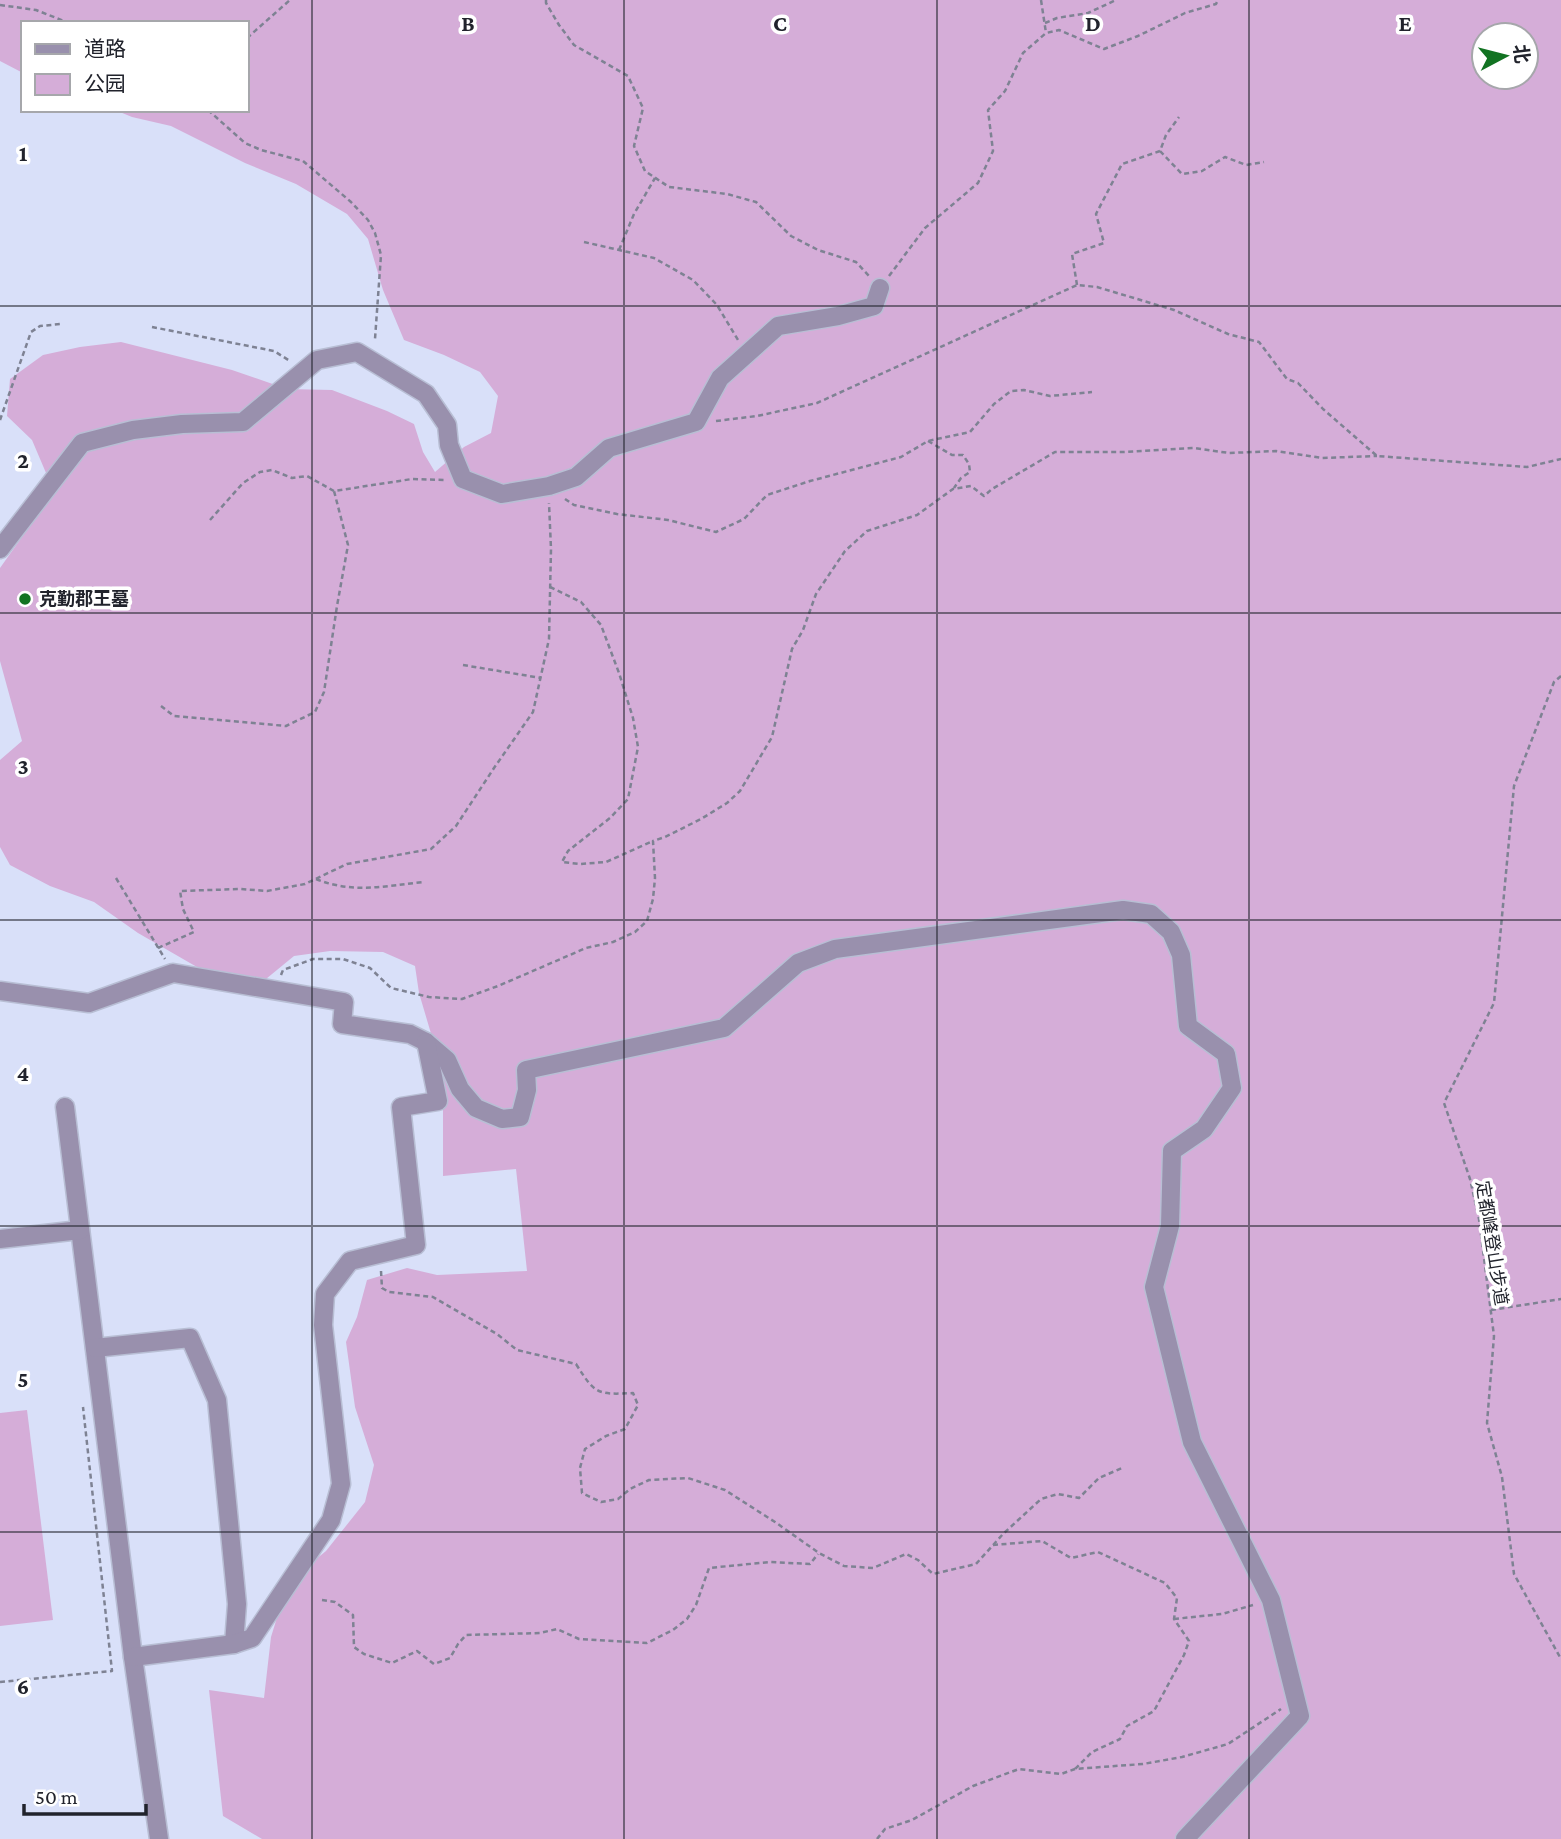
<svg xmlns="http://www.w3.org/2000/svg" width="1561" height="1839" font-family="'Crimson Pro','Noto Sans SC',serif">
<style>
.green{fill:#d5add8;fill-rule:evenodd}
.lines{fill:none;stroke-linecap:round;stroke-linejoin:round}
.minor-casing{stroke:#b8bed4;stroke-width:21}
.path{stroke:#7e8293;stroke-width:2.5;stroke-dasharray:5 3.5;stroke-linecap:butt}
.minor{stroke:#9990ad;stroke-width:18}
.grid{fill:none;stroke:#21232c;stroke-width:2;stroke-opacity:0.55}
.poi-dot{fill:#127322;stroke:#fff;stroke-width:2.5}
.labels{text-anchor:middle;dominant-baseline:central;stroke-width:7;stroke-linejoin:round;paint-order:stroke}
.poi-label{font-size:18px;font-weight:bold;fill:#21232c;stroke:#fff;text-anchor:start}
.street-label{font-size:18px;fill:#21232c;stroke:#fff}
.grid-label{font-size:23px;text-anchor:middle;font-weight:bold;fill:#21232c;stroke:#fff;stroke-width:7;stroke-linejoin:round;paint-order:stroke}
</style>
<rect width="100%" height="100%" fill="#d9e0f9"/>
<g class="green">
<path d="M 0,0 L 1561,0 L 1561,1839 L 262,1839 L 223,1816 L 209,1690 L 264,1698 L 271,1637 L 288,1582 L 326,1551 L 365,1502 L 374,1465 L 355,1407 L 346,1342 L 357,1317 L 367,1280 L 407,1268 L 437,1275 L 527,1271 L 516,1169 L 443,1176 L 443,1074 L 419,993 L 415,966 L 383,952 L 330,951 L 294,956 L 255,988 L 216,978 L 138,933 L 94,902 L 50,886 L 10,865 L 0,847 L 0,760 L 22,741 L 0,661 L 0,568 L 27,530 L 49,480 L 32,440 L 7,416 L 10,379 L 43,355 L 80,347 L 121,342 L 232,370 L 287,389 L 332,390 L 387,411 L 414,424 L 423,452 L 435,472 L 464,447 L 491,433 L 498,396 L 480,372 L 444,355 L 404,340 L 383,290 L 368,239 L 347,214 L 296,184 L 245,163 L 171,126 L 132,117 L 115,110 L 247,110 L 247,23 L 23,23 L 23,73 L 0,61 ZM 1484,35 L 1526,35 L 1526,77 L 1484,77 Z"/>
<path d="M 27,1410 L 53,1620 L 0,1626 L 0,1413 Z"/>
</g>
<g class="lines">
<g class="minor-casing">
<g id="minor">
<path d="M 0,549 L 82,443 L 133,430 L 182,424 L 243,422 L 317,360 L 357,352 L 426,394 L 447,425 L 449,445 L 463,479 L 502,494 L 549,486 L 576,477 L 609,448 L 696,422 L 720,378 L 778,326 L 838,316 L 874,306 L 880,288"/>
<path d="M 0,991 L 89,1003 L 173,973 L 344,1002 L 342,1024 L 410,1034 L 426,1042 L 447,1060 L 460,1089 L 476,1108 L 502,1119 L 520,1117 L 527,1090 L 526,1070 L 724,1028 L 798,963 L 835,949 L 1123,910 L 1151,914 L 1171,932 L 1181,955 L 1188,1026 L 1226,1054 L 1232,1088 L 1204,1129 L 1172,1151 L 1170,1226 L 1154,1287 L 1192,1442 L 1271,1600 L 1300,1716 L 1185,1839"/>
<path d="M 65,1107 L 133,1657 L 159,1839"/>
<path d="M 0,1239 L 80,1230"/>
<path d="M 95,1348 L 190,1338 L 217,1400 L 237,1604 L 234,1644"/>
<path d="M 133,1657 L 234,1644 L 252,1638 L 331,1520 L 341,1484 L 323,1325 L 325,1294 L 350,1261 L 416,1245 L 401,1107 L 438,1101 L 426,1042"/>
</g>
</g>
<g class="path">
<path d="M 546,0 L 546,3 L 559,25 L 574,45 L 628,76 L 643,108 L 634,146 L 645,171 L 669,187 L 727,194 L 756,202 L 791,236 L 818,250 L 856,262 L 869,276"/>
<path d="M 1041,0 L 1046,33"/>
<path d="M 0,5 L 36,10 L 69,23"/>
<path d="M 1045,23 L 1057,18 L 1088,13 L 1116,0"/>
<path d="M 247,38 L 290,0"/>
<path d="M 208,110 L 245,143 L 261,150 L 303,161 L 351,202 L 368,220 L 375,233 L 381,255 L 375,339"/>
<path d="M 1160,151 L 1182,174 L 1202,171 L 1225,157 L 1246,165 L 1264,162"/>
<path d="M 584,242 L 654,258 L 693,280 L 717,305 L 738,340"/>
<path d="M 619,250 L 634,214 L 655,178"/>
<path d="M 889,276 L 925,228 L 978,183 L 993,151 L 988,110 L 1005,91 L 1023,53 L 1046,33 L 1059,30 L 1104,49 L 1138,36 L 1185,13 L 1216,4 L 1218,0"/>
<path d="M 1077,285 L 1072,254 L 1104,243 L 1096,214 L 1122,164 L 1160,151 L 1166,135 L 1179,117"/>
<path d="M 152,327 L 274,351 L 290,361"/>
<path d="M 0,420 L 31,332 L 40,326 L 61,324"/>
<path d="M 716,421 L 757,416 L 817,403 L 1077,285 L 1097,287 L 1174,310 L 1228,334 L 1259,342 L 1287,379 L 1298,383 L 1323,409 L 1377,456 L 1527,467 L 1561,459"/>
<path d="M 928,441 L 952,455 L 963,455 L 969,464 L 970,472 L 961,478 L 954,488"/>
<path d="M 565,499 L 574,505 L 617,514 L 668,520 L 716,532 L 744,519 L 767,495 L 810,481 L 901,457 L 928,441 L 970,432 L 994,404 L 1011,391 L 1024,390 L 1050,396 L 1092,392"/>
<path d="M 210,520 L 243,483 L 260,472 L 272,470 L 292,478 L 307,476 L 334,491 L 412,479 L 447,480"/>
<path d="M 550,587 L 581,602 L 601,625 L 619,673 L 633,718 L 638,747 L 628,799 L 610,818 L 568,851 L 562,862 L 580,864 L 606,862 L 653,841"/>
<path d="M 463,665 L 541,678"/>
<path d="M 1561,676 L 1554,682 L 1514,786 L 1494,1003 L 1444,1103 L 1470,1179 L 1479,1219 L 1494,1336 L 1487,1423 L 1502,1477 L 1514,1574 L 1561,1659"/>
<path d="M 161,706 L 174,716 L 286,726 L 315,712 L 324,692 L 337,606 L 348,545 L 334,491"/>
<path d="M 116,878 L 165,959"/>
<path d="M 316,879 C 353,894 385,886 423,882"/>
<path d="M 158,948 L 194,932 L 183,909 L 180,891 L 240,889 L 267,891 L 305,884 L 347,864 L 431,849 L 456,826 L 494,768 L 533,712 L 549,639 L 551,549 L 549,503"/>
<path d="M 281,975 L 283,970 L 313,959 L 343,959 L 370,968 L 391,988 L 429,997 L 462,999 L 498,986 L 586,948 L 613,942 L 635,932 L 647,921 L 653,899 L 655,878 L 653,841 L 665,837 L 701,819 L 727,803 L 740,791 L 772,737 L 792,649 L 803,630 L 816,594 L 845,551 L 867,531 L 917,515 L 953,489 L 971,486 L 984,496 L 992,489 L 1055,452 L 1123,452 L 1194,448 L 1229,453 L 1276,451 L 1322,458 L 1377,456"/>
<path d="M 381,1271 L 382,1288 L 389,1292 L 433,1297 L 497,1334 L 517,1350 L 576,1364 C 595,1394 597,1395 633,1393 L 638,1405 L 625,1429 L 606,1436 L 585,1449 L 580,1468 L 582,1493 L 601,1502 L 618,1499 L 630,1489 L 649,1480 L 688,1478 L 725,1490 L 775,1522 L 819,1553 L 844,1566 L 873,1568 L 906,1554 L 918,1560 L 933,1574 L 976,1564 L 1003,1534 L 1041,1499 L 1058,1494 L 1079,1498 L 1099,1478 L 1122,1468"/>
<path d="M 1491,1310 L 1561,1299"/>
<path d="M 993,1545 L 1042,1541 L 1071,1558 L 1098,1552 L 1165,1583 L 1177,1598 L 1174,1619 L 1189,1641 L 1184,1655 L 1154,1711 L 1127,1726 L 1120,1739 L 1092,1752 L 1075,1769"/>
<path d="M 322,1600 L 335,1602 L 353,1615 L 354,1647 L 364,1654 L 392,1663 L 417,1651 L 434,1664 L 450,1658 L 458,1644 L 466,1635 L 540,1633 L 557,1629 L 579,1639 L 647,1643 L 673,1630 L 687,1619 L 696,1605 L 709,1568 L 770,1562 L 810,1564 L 818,1554"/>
<path d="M 1174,1619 L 1222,1614 L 1253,1605"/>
<path d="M 0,1682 L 112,1671 L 83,1407"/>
<path d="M 877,1839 L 885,1829 L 912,1820 L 973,1786 L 1019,1769 L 1061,1774 L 1075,1769 L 1143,1764 L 1182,1757 L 1228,1744 L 1281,1709"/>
</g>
<use href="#minor" class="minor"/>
</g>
<path class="grid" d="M 312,0 L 312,1839M 624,0 L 624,1839M 937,0 L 937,1839M 1249,0 L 1249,1839M 0,306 L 1561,306M 0,613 L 1561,613M 0,920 L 1561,920M 0,1226 L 1561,1226M 0,1532 L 1561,1532"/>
<circle class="poi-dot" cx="25" cy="599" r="7"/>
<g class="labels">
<g class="poi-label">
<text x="39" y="599">克勤郡王墓</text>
</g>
<g class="street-label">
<text transform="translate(1492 1243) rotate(81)">定都峰登山步道</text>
</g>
</g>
<g class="grid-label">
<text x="468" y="31">B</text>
<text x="780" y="31">C</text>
<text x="1093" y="31">D</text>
<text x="1405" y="31">E</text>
<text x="23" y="161">1</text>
<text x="23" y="468">2</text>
<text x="23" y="774">3</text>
<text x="23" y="1081">4</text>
<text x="23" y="1387">5</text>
<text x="23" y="1694">6</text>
</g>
<rect x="21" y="21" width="228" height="91" fill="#ffffff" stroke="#a6a7ab" stroke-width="2"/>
<rect x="35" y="44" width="35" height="10" fill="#9990ad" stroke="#a6a7ab" stroke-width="2"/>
<text x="84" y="56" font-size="21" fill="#21232c">道路</text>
<rect x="35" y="74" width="35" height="21" fill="#d5add8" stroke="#a6a7ab" stroke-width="2"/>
<text x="84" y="91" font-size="21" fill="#21232c">公园</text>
<g transform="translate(1505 56) rotate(83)"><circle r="33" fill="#ffffff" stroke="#a6a7ab" stroke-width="2"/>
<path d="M0-5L12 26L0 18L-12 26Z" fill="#127322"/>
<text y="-10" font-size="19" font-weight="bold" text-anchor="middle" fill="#21232c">北</text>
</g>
<path d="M24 1804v10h122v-10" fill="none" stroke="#21232c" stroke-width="3.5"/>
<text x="35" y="1804" font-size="21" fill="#21232c" stroke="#ffffff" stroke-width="5" paint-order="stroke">50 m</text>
</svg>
